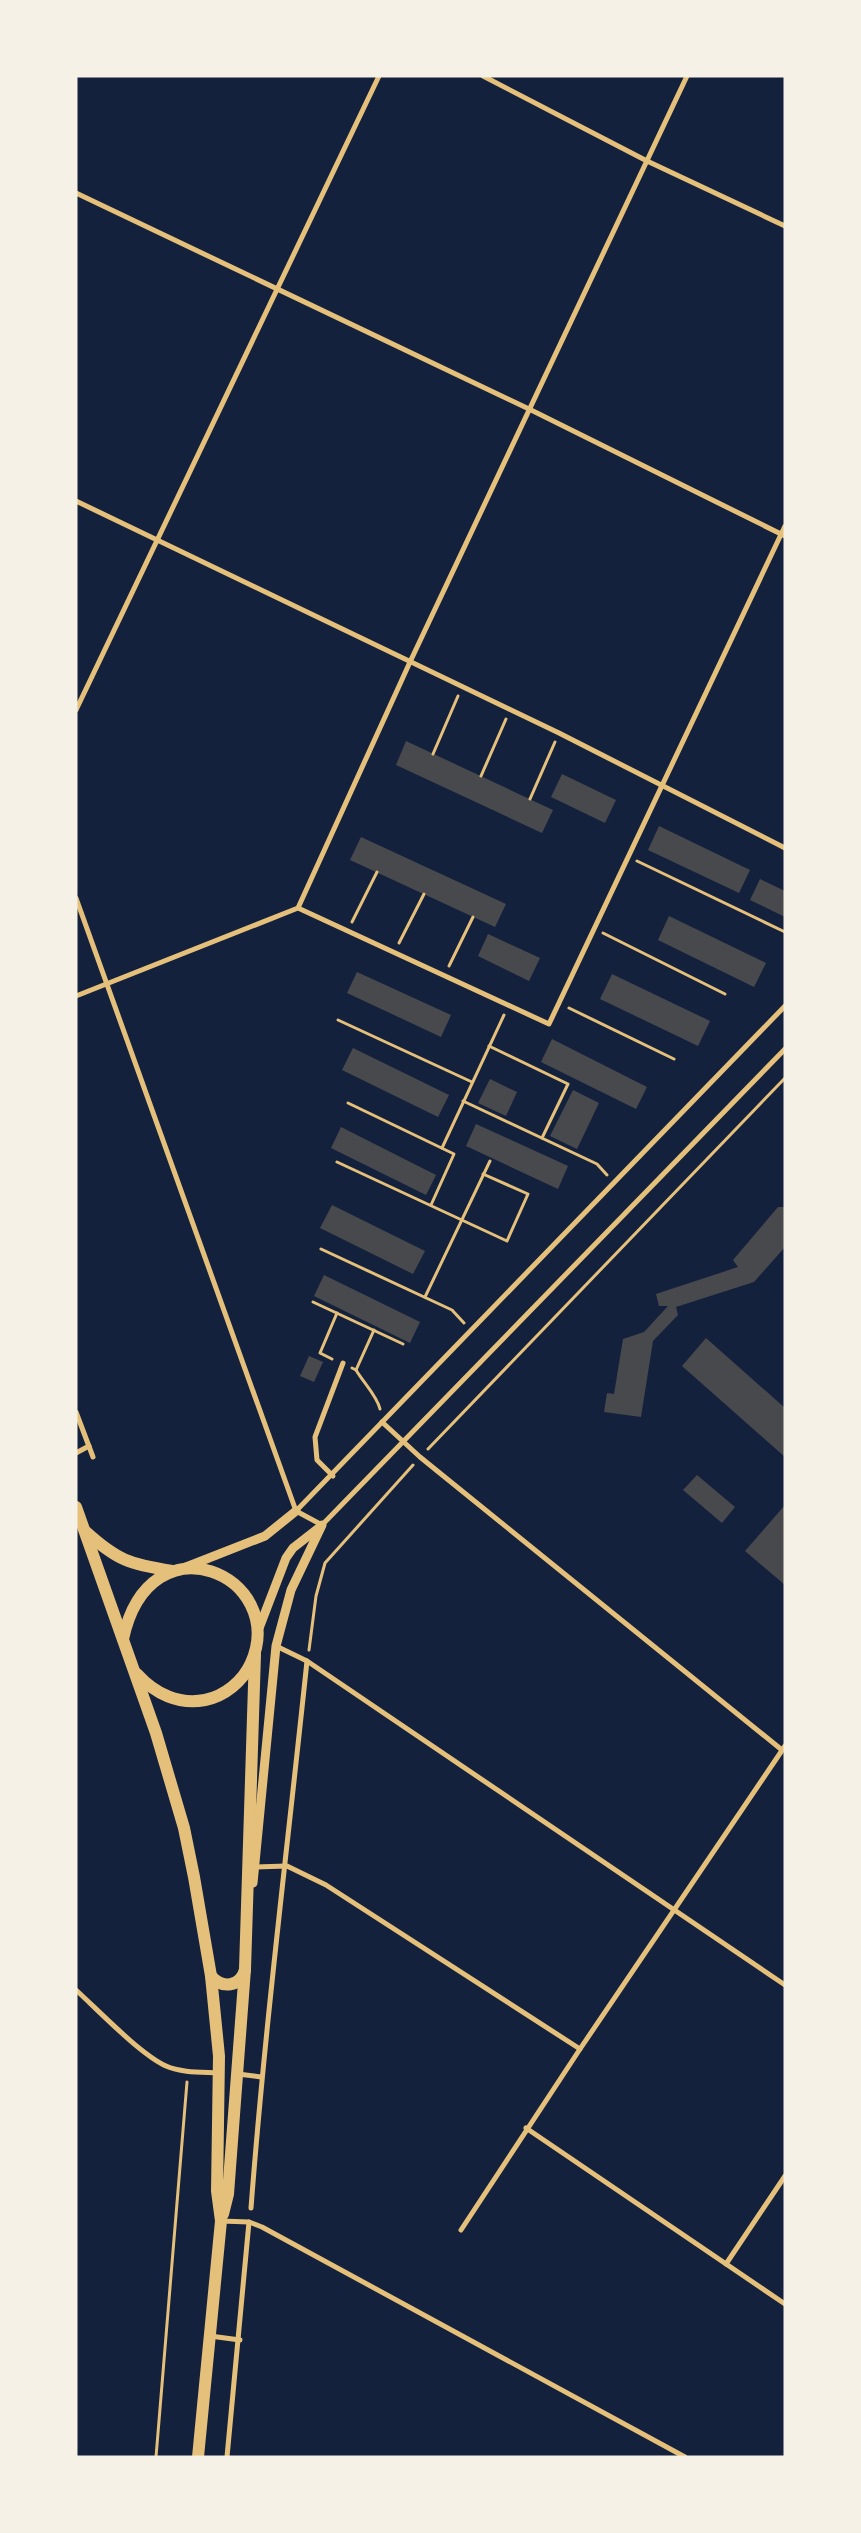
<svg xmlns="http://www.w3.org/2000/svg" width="861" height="2533" font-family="'DejaVu Sans',sans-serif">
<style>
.building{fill:#48494c}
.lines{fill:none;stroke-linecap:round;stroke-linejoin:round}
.path{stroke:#e5c07b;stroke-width:3}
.minor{stroke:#e5c07b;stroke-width:5}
.tertiary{stroke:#e5c07b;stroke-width:9}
.primary{stroke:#e5c07b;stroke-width:12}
</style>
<rect width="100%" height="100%" fill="#14213d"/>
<g class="building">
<path d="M 406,741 L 553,810 L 542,833 L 396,765 Z"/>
<path d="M 562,774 L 616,800 L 605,823 L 551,797 Z"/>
<path d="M 659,826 L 750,870 L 739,893 L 648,850 Z"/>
<path d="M 361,837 L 506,904 L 495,927 L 350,860 Z"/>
<path d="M 760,879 L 785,891 L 785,917 L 750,900 Z"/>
<path d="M 669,916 L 766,963 L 754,987 L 658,940 Z"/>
<path d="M 488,934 L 540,958 L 529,981 L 478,956 Z"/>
<path d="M 357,972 L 451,1015 L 441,1037 L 347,993 Z"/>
<path d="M 612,974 L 710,1021 L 698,1046 L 600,999 Z"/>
<path d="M 552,1039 L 647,1087 L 636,1109 L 541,1062 Z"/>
<path d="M 353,1048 L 449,1095 L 438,1117 L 342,1070 Z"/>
<path d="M 490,1079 L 517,1092 L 506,1116 L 478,1103 Z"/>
<path d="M 573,1090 L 599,1103 L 577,1149 L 550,1136 Z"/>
<path d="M 476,1124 L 568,1166 L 558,1189 L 466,1146 Z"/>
<path d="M 341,1127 L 436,1175 L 426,1195 L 331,1148 Z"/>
<path d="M 332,1205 L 425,1251 L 413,1274 L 320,1228 Z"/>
<path d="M 778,1207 L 785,1207 L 785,1247 L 754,1282 L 676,1307 L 678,1315 L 653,1341 L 641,1417 L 604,1412 L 607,1393 L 614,1394 L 623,1339 L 644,1332 L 668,1306 L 659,1306 L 656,1294 L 738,1267 L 733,1260 Z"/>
<path d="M 324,1275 L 420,1322 L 410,1343 L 314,1296 Z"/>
<path d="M 706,1338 L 785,1408 L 785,1457 L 682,1366 Z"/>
<path d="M 309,1356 L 323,1362 L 314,1382 L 300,1376 Z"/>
<path d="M 697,1475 L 735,1507 L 722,1523 L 683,1490 Z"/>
<path d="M 785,1505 L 785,1585 L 745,1551 Z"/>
</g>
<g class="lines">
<g class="path">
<path d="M 433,754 L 458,696"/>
<path d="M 481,776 L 506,719"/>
<path d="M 530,799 L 555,742"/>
<path d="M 637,861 L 785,932"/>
<path d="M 352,922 L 377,872"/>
<path d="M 603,933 L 725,994"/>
<path d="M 399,943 L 424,894"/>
<path d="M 449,966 L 473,917"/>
<path d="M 569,1008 L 674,1059"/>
<path d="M 338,1020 L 472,1082"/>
<path d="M 489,1046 L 568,1084 L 542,1138"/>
<path d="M 463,1101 L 597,1164 L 607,1175"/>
<path d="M 348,1103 L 454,1154 L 431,1205"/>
<path d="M 442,1148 L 504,1015"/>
<path d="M 337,1162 L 507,1241 L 528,1194 L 483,1174"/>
<path d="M 321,1249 L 452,1310 L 464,1323"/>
<path d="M 425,1297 L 490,1161"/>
<path d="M 313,1302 L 403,1344"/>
<path d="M 332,1359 L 320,1353 L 337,1313"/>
<path d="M 352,1368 L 356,1370 L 374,1330"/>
<path d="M 356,1370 C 363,1382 377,1396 380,1409"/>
<path d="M 428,1449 L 785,1078"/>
<path d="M 309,1650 L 316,1596 L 325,1563 L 413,1465"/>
<path d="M 156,2457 L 187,2082"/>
</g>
<g class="minor">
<path d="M 483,76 L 647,161 L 785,226"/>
<path d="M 76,193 L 529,409 L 785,536"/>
<path d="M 76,501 L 559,733 L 785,848"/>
<path d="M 76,710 L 379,76"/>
<path d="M 76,898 L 296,1511 L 322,1525 L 785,1049"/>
<path d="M 298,908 L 410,662 L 687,76"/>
<path d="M 76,996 L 298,908 L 549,1024 L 785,526"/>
<path d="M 76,1412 L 93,1457"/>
<path d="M 382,1422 L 420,1457 L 782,1750"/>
<path d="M 76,1453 L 89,1446"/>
<path d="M 333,1476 L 317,1460 L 315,1437 L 343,1363"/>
<path d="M 296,1511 L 785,1006"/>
<path d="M 276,1646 L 307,1661 L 785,1985"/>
<path d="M 255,1867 L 287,1866 L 326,1885 L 580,2049"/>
<path d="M 76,1990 C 99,2011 140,2054 166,2066 C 182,2073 202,2072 219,2073"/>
<path d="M 238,2074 L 261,2077"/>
<path d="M 526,2128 L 785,2304"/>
<path d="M 251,2208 C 265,2025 288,1843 307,1661"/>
<path d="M 221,2221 L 249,2222 L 262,2227 L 685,2457"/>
<path d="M 461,2230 L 580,2049 L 785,1746"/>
<path d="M 726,2264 L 785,2176"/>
<path d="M 210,2336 L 240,2340"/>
<path d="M 227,2457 L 249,2222"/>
</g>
<g class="tertiary">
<path d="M 186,1567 L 265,1536 L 296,1511"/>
<path d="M 258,1631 L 286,1558 L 293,1548 L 320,1527"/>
<path d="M 253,1883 L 276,1646 L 291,1590 L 322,1525"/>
</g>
<g class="primary">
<path d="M 76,1507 L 156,1733 L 184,1828 L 194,1877 L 211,1976 L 219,2056 L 217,2191 L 221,2221 L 198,2457"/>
<path d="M 86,1532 C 118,1561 130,1564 172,1571"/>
<path d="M 123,1639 C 150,1514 289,1576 251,1663 C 243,1681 225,1696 205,1700 C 179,1705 155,1694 137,1674"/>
<path d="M 211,1976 C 222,1989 240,1987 245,1970"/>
<path d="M 223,2214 L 228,2194 L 245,1969 L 255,1654"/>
</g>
</g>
<rect width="861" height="2533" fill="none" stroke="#f6f1e7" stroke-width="155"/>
</svg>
